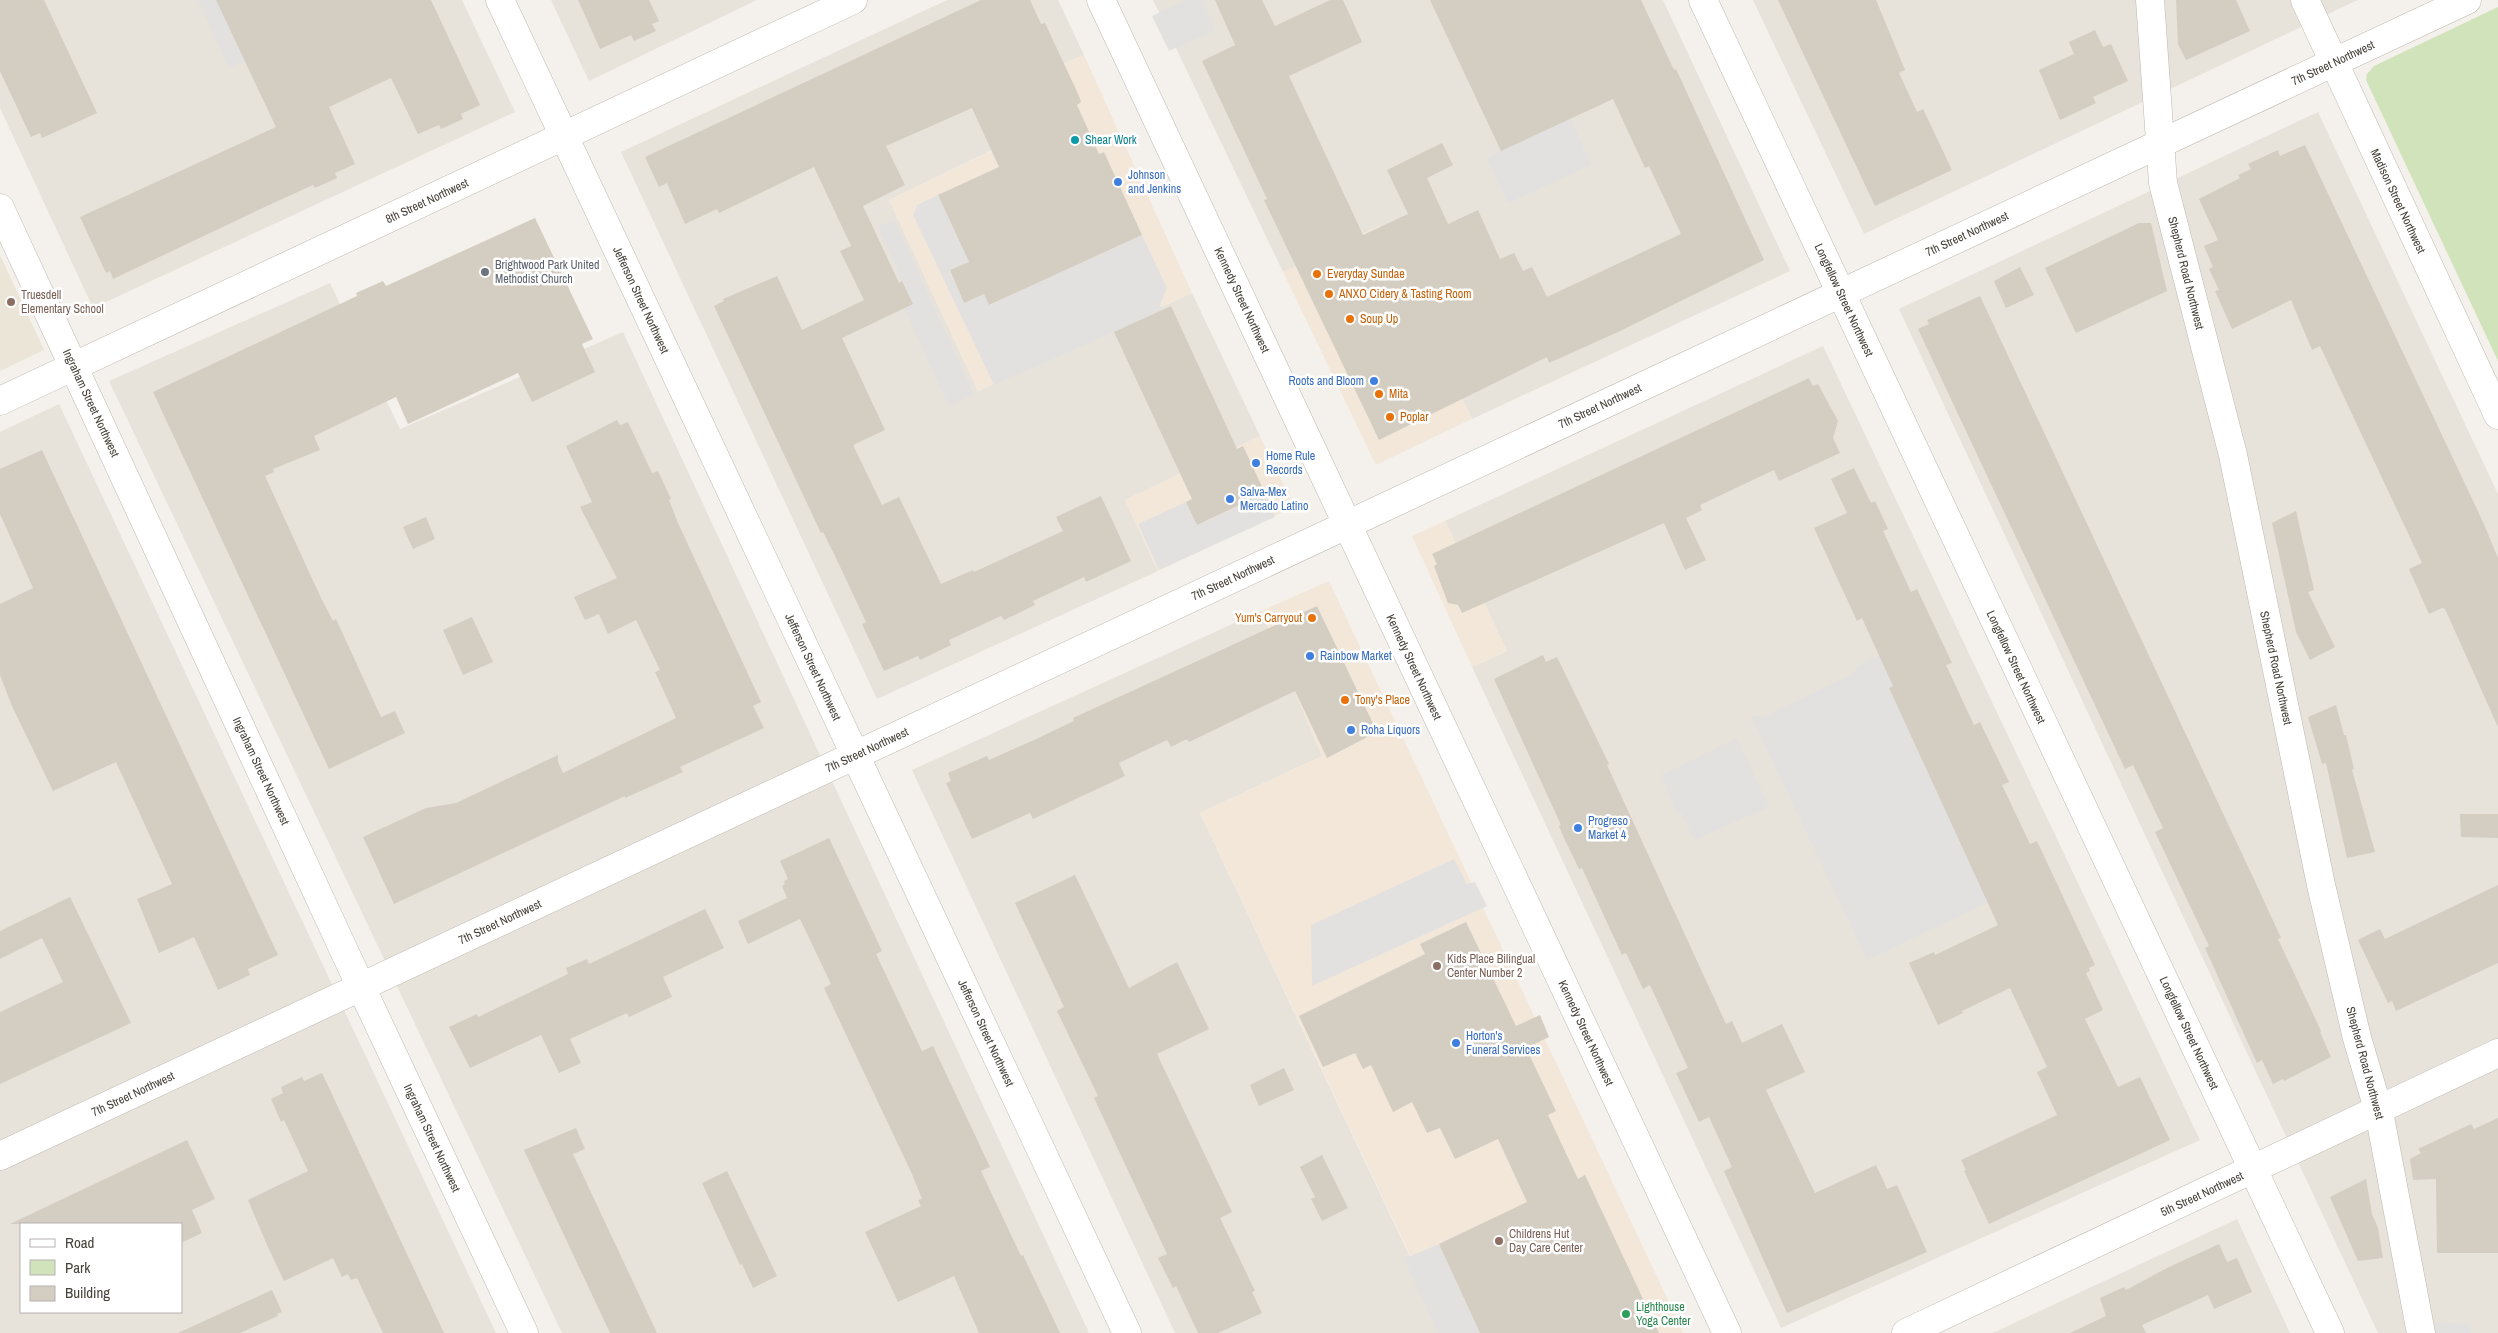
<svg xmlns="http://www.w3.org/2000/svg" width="2498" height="1333" font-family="'Archivo Narrow',sans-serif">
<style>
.residential{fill:#e7e3da;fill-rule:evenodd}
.commercial{fill:#f3e7da}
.education{fill:#ebe5d7}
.green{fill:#d1e3ba}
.parking{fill:#e3e1df}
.building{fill:#d4cdc2}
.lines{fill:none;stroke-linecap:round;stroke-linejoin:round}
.minor-casing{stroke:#beb8af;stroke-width:29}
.tertiary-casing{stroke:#beb8af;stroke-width:29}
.minor{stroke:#fff;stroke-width:28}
.tertiary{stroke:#fff;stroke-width:28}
.culture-dot{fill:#0f9aa8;stroke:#fff;stroke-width:2}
.shop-dot{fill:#3f7fe0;stroke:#fff;stroke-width:2}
.worship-dot{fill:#6b7280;stroke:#fff;stroke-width:2}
.food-dot{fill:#e8710a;stroke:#fff;stroke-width:2}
.education-dot{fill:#8d6e63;stroke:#fff;stroke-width:2}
.leisure-dot{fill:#2e9e5b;stroke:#fff;stroke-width:2}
.labels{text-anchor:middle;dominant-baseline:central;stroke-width:5;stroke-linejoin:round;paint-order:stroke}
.street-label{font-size:12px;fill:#47423a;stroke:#fff}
.culture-label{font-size:12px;fill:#0d838f;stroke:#fff;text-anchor:start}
.shop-label{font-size:12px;fill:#366cbe;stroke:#fff;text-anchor:start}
.worship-label{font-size:12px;fill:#5b616d;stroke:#fff;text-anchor:start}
.food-label{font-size:12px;fill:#c56008;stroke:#fff;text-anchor:start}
.education-label{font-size:12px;fill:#785e54;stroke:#fff;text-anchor:start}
.leisure-label{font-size:12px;fill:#27864d;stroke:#fff;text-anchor:start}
</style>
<rect width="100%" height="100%" fill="#f4f1ec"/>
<g class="residential">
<path d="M 0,0 L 462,0 L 515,112 L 93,308 L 0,108 Z"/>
<path d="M 551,0 L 757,0 L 589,81 Z"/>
<path d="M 947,0 L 1058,0 L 1084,55 L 1035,76 L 1054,120 L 889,200 L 978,391 L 1192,293 L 1260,436 L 1125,500 L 1158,571 L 877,699 L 621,152 Z"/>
<path d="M 1153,0 L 1663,0 L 1790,271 L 1472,419 L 1379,226 L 1283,272 Z"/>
<path d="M 1753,0 L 2358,0 L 1864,234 Z"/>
<path d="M 2318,112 L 2498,494 L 2498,1333 L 2378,1333 L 1899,309 Z"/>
<path d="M 330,283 L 400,429 L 623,332 L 1089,1333 L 562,1333 L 109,381 Z"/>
<path d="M 1823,346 L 2200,1140 L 1781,1328 L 1472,667 L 1507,651 L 1445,521 Z"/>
<path d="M 59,404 L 496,1333 L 0,1333 L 0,432 ZM 21,1224 L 181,1224 L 181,1312 L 21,1312 Z"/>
<path d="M 1261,611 L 1322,756 L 1200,813 L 1446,1333 L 1175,1333 L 912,770 Z"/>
<path d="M 2237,1219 L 2290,1333 L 1993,1333 Z"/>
</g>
<g class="commercial">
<path d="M 1084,55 L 1192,293 L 978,391 L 889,200 L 1054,121 L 1035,76 Z"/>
<path d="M 1379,226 L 1472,419 L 1376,465 L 1283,272 Z"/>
<path d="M 1260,436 L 1294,507 L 1158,571 L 1125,500 Z"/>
<path d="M 1445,521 L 1507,651 L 1472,667 L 1412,536 Z"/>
<path d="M 1329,581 L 1660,1283 L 1683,1333 L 1447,1333 L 1200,813 L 1322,756 L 1261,611 Z"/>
</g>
<path class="education" d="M 0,255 L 44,350 L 0,371 Z"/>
<path class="green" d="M 2498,7 L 2498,361 L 2366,80 L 2367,74 L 2374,66 Z"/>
<g class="parking">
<path d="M 198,0 L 216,0 L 245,61 L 229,68 Z"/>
<path d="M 1187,0 L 1203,0 L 1215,30 L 1169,51 L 1152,16 Z"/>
<path d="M 1571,118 L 1591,165 L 1508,203 L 1486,158 Z"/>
<path d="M 938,195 L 969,262 L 950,271 L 964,303 L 984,294 L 990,305 L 1142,235 L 1167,288 L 1160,305 L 1163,310 L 994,385 L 913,215 L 917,205 Z"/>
<path d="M 894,220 L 974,395 L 949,406 L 904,308 L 913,304 L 878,227 Z"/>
<path d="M 1265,493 L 1275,517 L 1159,570 L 1138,524 L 1186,502 L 1198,525 Z"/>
<path d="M 1880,655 L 1894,686 L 1889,689 L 1975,873 L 1993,900 L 1867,960 L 1751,716 L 1763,717 L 1844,678 L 1856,671 L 1855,668 Z"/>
<path d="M 1737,738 L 1769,807 L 1694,840 L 1682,814 L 1677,813 L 1674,808 L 1661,775 Z"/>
<path d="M 1454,859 L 1467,884 L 1475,882 L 1487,906 L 1312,986 L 1311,925 Z"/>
<path d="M 1439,1244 L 1480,1333 L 1438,1333 L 1404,1259 Z"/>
<path d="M 2435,1322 L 2469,1324 L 2471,1333 L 2436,1333 Z"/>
</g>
<g class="building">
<path d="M 0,0 L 44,0 L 97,113 L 42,138 L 40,133 L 31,137 L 0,71 Z"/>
<path d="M 216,0 L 431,0 L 480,105 L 461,114 L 463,119 L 441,129 L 439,125 L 418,134 L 391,78 L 329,107 L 355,164 L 335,173 L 337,178 L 315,188 L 313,185 L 269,205 L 113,279 L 110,271 L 106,273 L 80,217 L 276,127 Z"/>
<path d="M 578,0 L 649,0 L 659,21 L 652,24 L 656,31 L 634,41 L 631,35 L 600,49 Z"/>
<path d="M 981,0 L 1030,0 L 1041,24 L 1045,23 L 1079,96 L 1081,102 L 1077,105 L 1099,154 L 1104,152 L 1142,235 L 989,305 L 984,294 L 964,303 L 950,270 L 969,262 L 938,195 L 999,167 L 972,108 L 886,146 L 905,185 L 863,206 L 899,283 L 902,281 L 913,304 L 842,338 L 885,430 L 853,445 L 882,505 L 899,497 L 941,584 L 973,570 L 974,572 L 1063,531 L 1056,517 L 1101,496 L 1131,561 L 1086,582 L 1084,577 L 1033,601 L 1035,605 L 1004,620 L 1001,616 L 949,640 L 951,645 L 920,660 L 918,656 L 884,671 L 862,624 L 866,622 L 836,558 L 823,532 L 821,533 L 714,306 L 724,301 L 723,299 L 777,276 L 802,330 L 864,300 L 840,251 L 851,246 L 814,167 L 719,213 L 717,209 L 685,224 L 667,183 L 659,187 L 645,157 Z"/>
<path d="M 1215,0 L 1262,0 L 1275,26 L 1330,0 L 1343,0 L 1362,42 L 1289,76 L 1363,235 L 1408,214 L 1387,170 L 1442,143 L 1453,165 L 1427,178 L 1448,224 L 1478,210 L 1500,259 L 1514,253 L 1523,271 L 1532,267 L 1547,297 L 1681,234 L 1649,166 L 1645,168 L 1613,99 L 1501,151 L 1430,0 L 1641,0 L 1674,70 L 1676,69 L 1764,260 L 1618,332 L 1549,363 L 1547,357 L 1379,440 L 1264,200 L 1267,199 L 1202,61 L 1235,45 Z"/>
<path d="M 1778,0 L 1876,0 L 1905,70 L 1899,73 L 1917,112 L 1923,109 L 1952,170 L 1875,206 Z"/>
<path d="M 2176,0 L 2236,0 L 2250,31 L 2186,60 L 2178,44 Z"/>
<path d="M 2095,30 L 2103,47 L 2111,44 L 2128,81 L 2093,97 L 2096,103 L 2060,120 L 2039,70 L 2074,54 L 2069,42 Z"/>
<path d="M 2305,145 L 2483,522 L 2498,558 L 2498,727 L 2445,609 L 2442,608 L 2429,614 L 2409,569 L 2422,563 L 2320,346 L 2312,350 L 2291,300 L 2232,329 L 2215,291 L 2219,290 L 2209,269 L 2213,267 L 2204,246 L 2218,240 L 2199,199 L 2240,178 L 2238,175 L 2251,169 L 2248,164 L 2278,150 L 2280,156 Z"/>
<path d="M 535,218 L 593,339 L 582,344 L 595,372 L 532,402 L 518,373 L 408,424 L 396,397 L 314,436 L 320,450 L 273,469 L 274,472 L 265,476 L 321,598 L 333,621 L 336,619 L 381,717 L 395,711 L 405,733 L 329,769 L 153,392 L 357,296 L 356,293 L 383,281 L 386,286 Z"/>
<path d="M 2139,223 L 2151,223 L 2167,291 L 2076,333 L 2045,268 Z"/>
<path d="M 2020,267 L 2034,295 L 2006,308 L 1994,281 Z"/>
<path d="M 1980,296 L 2259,890 L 2281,938 L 2278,939 L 2321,1031 L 2320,1032 L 2331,1057 L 2284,1081 L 2283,1079 L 2273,1084 L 2262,1060 L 2257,1063 L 2205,948 L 2209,946 L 2155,832 L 2163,828 L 2133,765 L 2125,769 L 1918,329 L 1929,324 L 1927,320 Z"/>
<path d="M 1171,306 L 1237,449 L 1243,446 L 1265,493 L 1197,525 L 1186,502 L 1192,499 L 1114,332 Z"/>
<path d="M 1809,378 L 1813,386 L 1818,384 L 1838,421 L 1833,438 L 1840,453 L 1779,481 L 1774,470 L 1700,505 L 1702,510 L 1686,518 L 1706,560 L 1685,570 L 1664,523 L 1462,613 L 1458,605 L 1448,603 L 1434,566 L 1437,564 L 1432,554 Z"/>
<path d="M 617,420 L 620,425 L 628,422 L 652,473 L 658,471 L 671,499 L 669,500 L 678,523 L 761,702 L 753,706 L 764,728 L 680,767 L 683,772 L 625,798 L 625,796 L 394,904 L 363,837 L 426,808 L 456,803 L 558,755 L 558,762 L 563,773 L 676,718 L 655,672 L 660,670 L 636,620 L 608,634 L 599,614 L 585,620 L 574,597 L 617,578 L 580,507 L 592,502 L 566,446 Z"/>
<path d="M 42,450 L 278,955 L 248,969 L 250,975 L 218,990 L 194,937 L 159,953 L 137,899 L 172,884 L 116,762 L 53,791 L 12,706 L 0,675 L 0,604 L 33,588 L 0,514 L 0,469 Z"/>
<path d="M 1854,468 L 1871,503 L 1875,501 L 1888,529 L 1883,531 L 1911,592 L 1917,589 L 1952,663 L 1946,665 L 1974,725 L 1980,722 L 1995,753 L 2009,782 L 2002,785 L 2030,844 L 2037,841 L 2095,965 L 2089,968 L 2090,971 L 2086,973 L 2103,1010 L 2085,1019 L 2118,1087 L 2140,1077 L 2170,1140 L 1989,1224 L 1964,1171 L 1966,1170 L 1961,1160 L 2057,1115 L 2037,1072 L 2047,1067 L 2010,988 L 1962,1011 L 1963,1013 L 1938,1025 L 1909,963 L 1934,952 L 1935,955 L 1998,925 L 1889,688 L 1893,686 L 1877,651 L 1862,618 L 1857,621 L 1814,528 L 1847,513 L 1831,479 Z"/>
<path d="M 2296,511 L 2314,590 L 2308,592 L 2335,647 L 2310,660 L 2296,632 L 2272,523 Z"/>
<path d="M 426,517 L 435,539 L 413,549 L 403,527 Z"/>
<path d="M 1317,606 L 1377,732 L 1327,758 L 1295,691 L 1189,742 L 1187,739 L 1171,747 L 1167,740 L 1119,763 L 1125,776 L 1033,819 L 1030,813 L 972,839 L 946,783 L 951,781 L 948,773 L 987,756 L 989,760 L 1034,740 L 1074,721 L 1073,718 Z"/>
<path d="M 472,617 L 493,662 L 463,675 L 443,630 Z"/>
<path d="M 1543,655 L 1546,662 L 1557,657 L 1609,764 L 1607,765 L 1726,1024 L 1732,1021 L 1742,1043 L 1782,1024 L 1805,1072 L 1766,1090 L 1815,1193 L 1876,1165 L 1887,1189 L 1897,1185 L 1927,1252 L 1787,1313 L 1724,1171 L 1732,1167 L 1709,1117 L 1699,1122 L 1676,1073 L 1688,1068 L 1650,985 L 1643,989 L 1626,953 L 1622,955 L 1582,868 L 1579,869 L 1564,838 L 1559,826 L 1561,825 L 1494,679 Z"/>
<path d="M 2336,705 L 2344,735 L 2346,735 L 2354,769 L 2352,770 L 2375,852 L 2347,858 L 2326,763 L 2322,764 L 2308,717 Z"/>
<path d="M 2460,814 L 2498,814 L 2498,838 L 2461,837 Z"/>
<path d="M 829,838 L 882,951 L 876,954 L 922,1051 L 933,1046 L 990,1167 L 981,1171 L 1021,1256 L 1023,1255 L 1060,1333 L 979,1333 L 954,1276 L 898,1302 L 865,1232 L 921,1206 L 918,1200 L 922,1199 L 912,1174 L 824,988 L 831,984 L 800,919 L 748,944 L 738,921 L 787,898 L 782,886 L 785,884 L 784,881 L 788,879 L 780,861 Z"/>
<path d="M 1075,875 L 1129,988 L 1177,962 L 1209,1029 L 1157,1054 L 1232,1212 L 1220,1218 L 1255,1291 L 1252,1292 L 1262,1313 L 1218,1333 L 1198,1333 L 1176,1286 L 1173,1288 L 1158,1258 L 1167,1254 L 1094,1098 L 1098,1096 L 1057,1011 L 1064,1007 L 1015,903 Z"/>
<path d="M 2498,885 L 2498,963 L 2396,1011 L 2392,1001 L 2388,1003 L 2358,940 L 2380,929 L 2385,939 Z"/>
<path d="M 70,897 L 131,1023 L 0,1084 L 0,1012 L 63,982 L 42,938 L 0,959 L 0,931 Z"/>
<path d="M 705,909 L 724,948 L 663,977 L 672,997 L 629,1017 L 627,1013 L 570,1039 L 581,1063 L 559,1073 L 541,1035 L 470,1068 L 449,1027 L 477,1014 L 478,1017 L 568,974 L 566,968 L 587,959 L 589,964 Z"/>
<path d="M 1466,922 L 1516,1026 L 1540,1015 L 1549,1037 L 1526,1048 L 1556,1111 L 1548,1115 L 1578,1179 L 1585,1175 L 1659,1333 L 1480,1333 L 1439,1244 L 1527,1202 L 1498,1139 L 1455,1159 L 1440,1128 L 1427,1133 L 1412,1102 L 1393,1112 L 1371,1065 L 1363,1069 L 1355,1053 L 1323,1067 L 1299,1016 L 1425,954 L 1420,944 Z"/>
<path d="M 1284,1068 L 1294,1090 L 1259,1106 L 1250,1085 Z"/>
<path d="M 322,1073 L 376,1188 L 444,1333 L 383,1333 L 357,1278 L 351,1280 L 348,1274 L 342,1277 L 333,1258 L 284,1281 L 267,1245 L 248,1200 L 308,1171 L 284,1120 L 281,1122 L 271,1099 L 283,1093 L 281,1087 L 302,1077 L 304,1081 Z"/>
<path d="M 2498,1118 L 2498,1253 L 2437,1253 L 2436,1179 L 2413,1180 L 2410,1159 L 2421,1153 L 2418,1149 L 2471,1124 L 2474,1129 Z"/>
<path d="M 576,1128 L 585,1149 L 573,1154 L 657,1333 L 610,1333 L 524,1150 Z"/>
<path d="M 187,1140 L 215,1199 L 192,1210 L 202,1233 L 181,1243 L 181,1224 L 10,1224 Z"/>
<path d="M 1322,1155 L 1348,1208 L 1322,1221 L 1311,1199 L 1315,1197 L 1300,1167 Z"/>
<path d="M 727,1171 L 777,1276 L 753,1288 L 742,1264 L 740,1265 L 702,1183 Z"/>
<path d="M 2366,1179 L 2372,1214 L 2378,1228 L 2383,1258 L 2358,1261 L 2330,1197 Z"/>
<path d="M 2219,1244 L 2227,1262 L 2237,1258 L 2252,1292 L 2214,1309 L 2208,1295 L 2142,1325 L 2146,1333 L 2070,1333 L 2106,1316 L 2100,1298 L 2124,1287 L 2126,1290 L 2167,1268 Z"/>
<path d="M 272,1290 L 282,1312 L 277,1314 L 278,1316 L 240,1333 L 178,1333 Z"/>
</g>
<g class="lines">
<g class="minor-casing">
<g id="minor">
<path d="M 500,0 L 1127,1333"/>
<path d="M 1703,0 L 2330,1333"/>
<path d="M 2150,0 L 2163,183 L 2233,455 L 2321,885 L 2357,1038 L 2379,1112 L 2421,1333"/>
<path d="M 2305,0 L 2498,415"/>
<path d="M 0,208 L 347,957 L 524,1333"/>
<path d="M 0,401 L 853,0"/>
<path d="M 0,1156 L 2467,0"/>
</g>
</g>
<g class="tertiary-casing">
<g id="tertiary">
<path d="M 1101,0 L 1727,1333"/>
<path d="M 1906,1333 L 2498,1053"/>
</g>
</g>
<use href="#minor" class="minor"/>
<use href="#tertiary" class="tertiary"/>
</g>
<circle class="culture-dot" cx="1075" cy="140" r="5"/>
<g class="shop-dot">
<circle cx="1118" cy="182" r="5"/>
<circle cx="1374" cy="381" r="5"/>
<circle cx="1256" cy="463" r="5"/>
<circle cx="1230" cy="499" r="5"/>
<circle cx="1310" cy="656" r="5"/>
<circle cx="1351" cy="730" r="5"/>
<circle cx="1578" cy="828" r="5"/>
<circle cx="1456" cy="1043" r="5"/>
</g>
<circle class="worship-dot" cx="485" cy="272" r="5"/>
<g class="food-dot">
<circle cx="1317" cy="274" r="5"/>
<circle cx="1329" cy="294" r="5"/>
<circle cx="1350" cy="319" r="5"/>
<circle cx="1379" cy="394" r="5"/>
<circle cx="1390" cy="417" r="5"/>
<circle cx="1312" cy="618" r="5"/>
<circle cx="1345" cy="700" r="5"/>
</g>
<g class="education-dot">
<circle cx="11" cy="302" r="5"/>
<circle cx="1437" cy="966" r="5"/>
<circle cx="1499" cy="1241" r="5"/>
</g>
<circle class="leisure-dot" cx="1626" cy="1314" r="5"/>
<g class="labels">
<g class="street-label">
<text transform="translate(2333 63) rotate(-25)">7th Street Northwest</text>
<text transform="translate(427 201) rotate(-25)">8th Street Northwest</text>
<text transform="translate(2398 201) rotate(65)">Madison Street Northwest</text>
<text transform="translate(1967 234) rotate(-25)">7th Street Northwest</text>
<text transform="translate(2186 273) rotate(76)">Shepherd Road Northwest</text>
<text transform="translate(641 300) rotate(65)">Jefferson Street Northwest</text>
<text transform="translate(1242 300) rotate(65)">Kennedy Street Northwest</text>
<text transform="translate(1844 300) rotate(65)">Longfellow Street Northwest</text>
<text transform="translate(91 403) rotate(65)">Ingraham Street Northwest</text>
<text transform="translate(1600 406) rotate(-25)">7th Street Northwest</text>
<text transform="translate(1233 578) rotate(-25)">7th Street Northwest</text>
<text transform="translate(813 667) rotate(65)">Jefferson Street Northwest</text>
<text transform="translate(1414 667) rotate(65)">Kennedy Street Northwest</text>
<text transform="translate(2016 667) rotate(65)">Longfellow Street Northwest</text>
<text transform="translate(2276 668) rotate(78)">Shepherd Road Northwest</text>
<text transform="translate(867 750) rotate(-25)">7th Street Northwest</text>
<text transform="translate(261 771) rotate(65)">Ingraham Street Northwest</text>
<text transform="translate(500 922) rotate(-25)">7th Street Northwest</text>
<text transform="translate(986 1033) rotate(65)">Jefferson Street Northwest</text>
<text transform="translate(1586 1033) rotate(65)">Kennedy Street Northwest</text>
<text transform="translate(2189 1033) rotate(65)">Longfellow Street Northwest</text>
<text transform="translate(2365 1063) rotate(75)">Shepherd Road Northwest</text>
<text transform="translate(133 1094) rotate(-25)">7th Street Northwest</text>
<text transform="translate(432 1138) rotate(65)">Ingraham Street Northwest</text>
<text transform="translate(2202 1194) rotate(-25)">5th Street Northwest</text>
</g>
<g class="culture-label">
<text x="1085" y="140">Shear Work</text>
</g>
<g class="shop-label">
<text x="1128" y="175">Johnson<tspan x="1128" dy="14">and Jenkins</tspan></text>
<text x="1364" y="381" text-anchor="end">Roots and Bloom</text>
<text x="1266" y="456">Home Rule<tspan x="1266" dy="14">Records</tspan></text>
<text x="1240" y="492">Salva-Mex<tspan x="1240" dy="14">Mercado Latino</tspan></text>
<text x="1320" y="656">Rainbow Market</text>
<text x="1361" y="730">Roha Liquors</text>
<text x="1588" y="821">Progreso<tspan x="1588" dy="14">Market 4</tspan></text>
<text x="1466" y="1036">Horton's<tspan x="1466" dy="14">Funeral Services</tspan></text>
</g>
<g class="worship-label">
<text x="495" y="265">Brightwood Park United<tspan x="495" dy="14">Methodist Church</tspan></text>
</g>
<g class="food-label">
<text x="1327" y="274">Everyday Sundae</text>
<text x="1339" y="294">ANXO Cidery &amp; Tasting Room</text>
<text x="1360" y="319">Soup Up</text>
<text x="1389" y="394">Mita</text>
<text x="1400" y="417">Poplar</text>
<text x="1302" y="618" text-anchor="end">Yum's Carryout</text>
<text x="1355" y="700">Tony's Place</text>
</g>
<g class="education-label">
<text x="21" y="295">Truesdell<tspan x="21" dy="14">Elementary School</tspan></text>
<text x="1447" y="959">Kids Place Bilingual<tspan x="1447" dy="14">Center Number 2</tspan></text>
<text x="1509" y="1234">Childrens Hut<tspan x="1509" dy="14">Day Care Center</tspan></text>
</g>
<g class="leisure-label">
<text x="1636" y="1307">Lighthouse<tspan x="1636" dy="14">Yoga Center</tspan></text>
</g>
</g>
<rect x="20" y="1223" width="162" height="90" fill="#ffffff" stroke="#b5b3b0"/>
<rect x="30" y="1239" width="25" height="8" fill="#ffffff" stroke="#b5b3b0"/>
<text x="65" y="1248" font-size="15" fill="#47423a">Road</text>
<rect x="30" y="1260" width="25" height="15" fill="#d1e3ba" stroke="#b5b3b0"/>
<text x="65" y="1273" font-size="15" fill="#47423a">Park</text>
<rect x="30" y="1286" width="25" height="15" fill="#d4cdc2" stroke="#b5b3b0"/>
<text x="65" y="1298" font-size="15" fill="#47423a">Building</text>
</svg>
